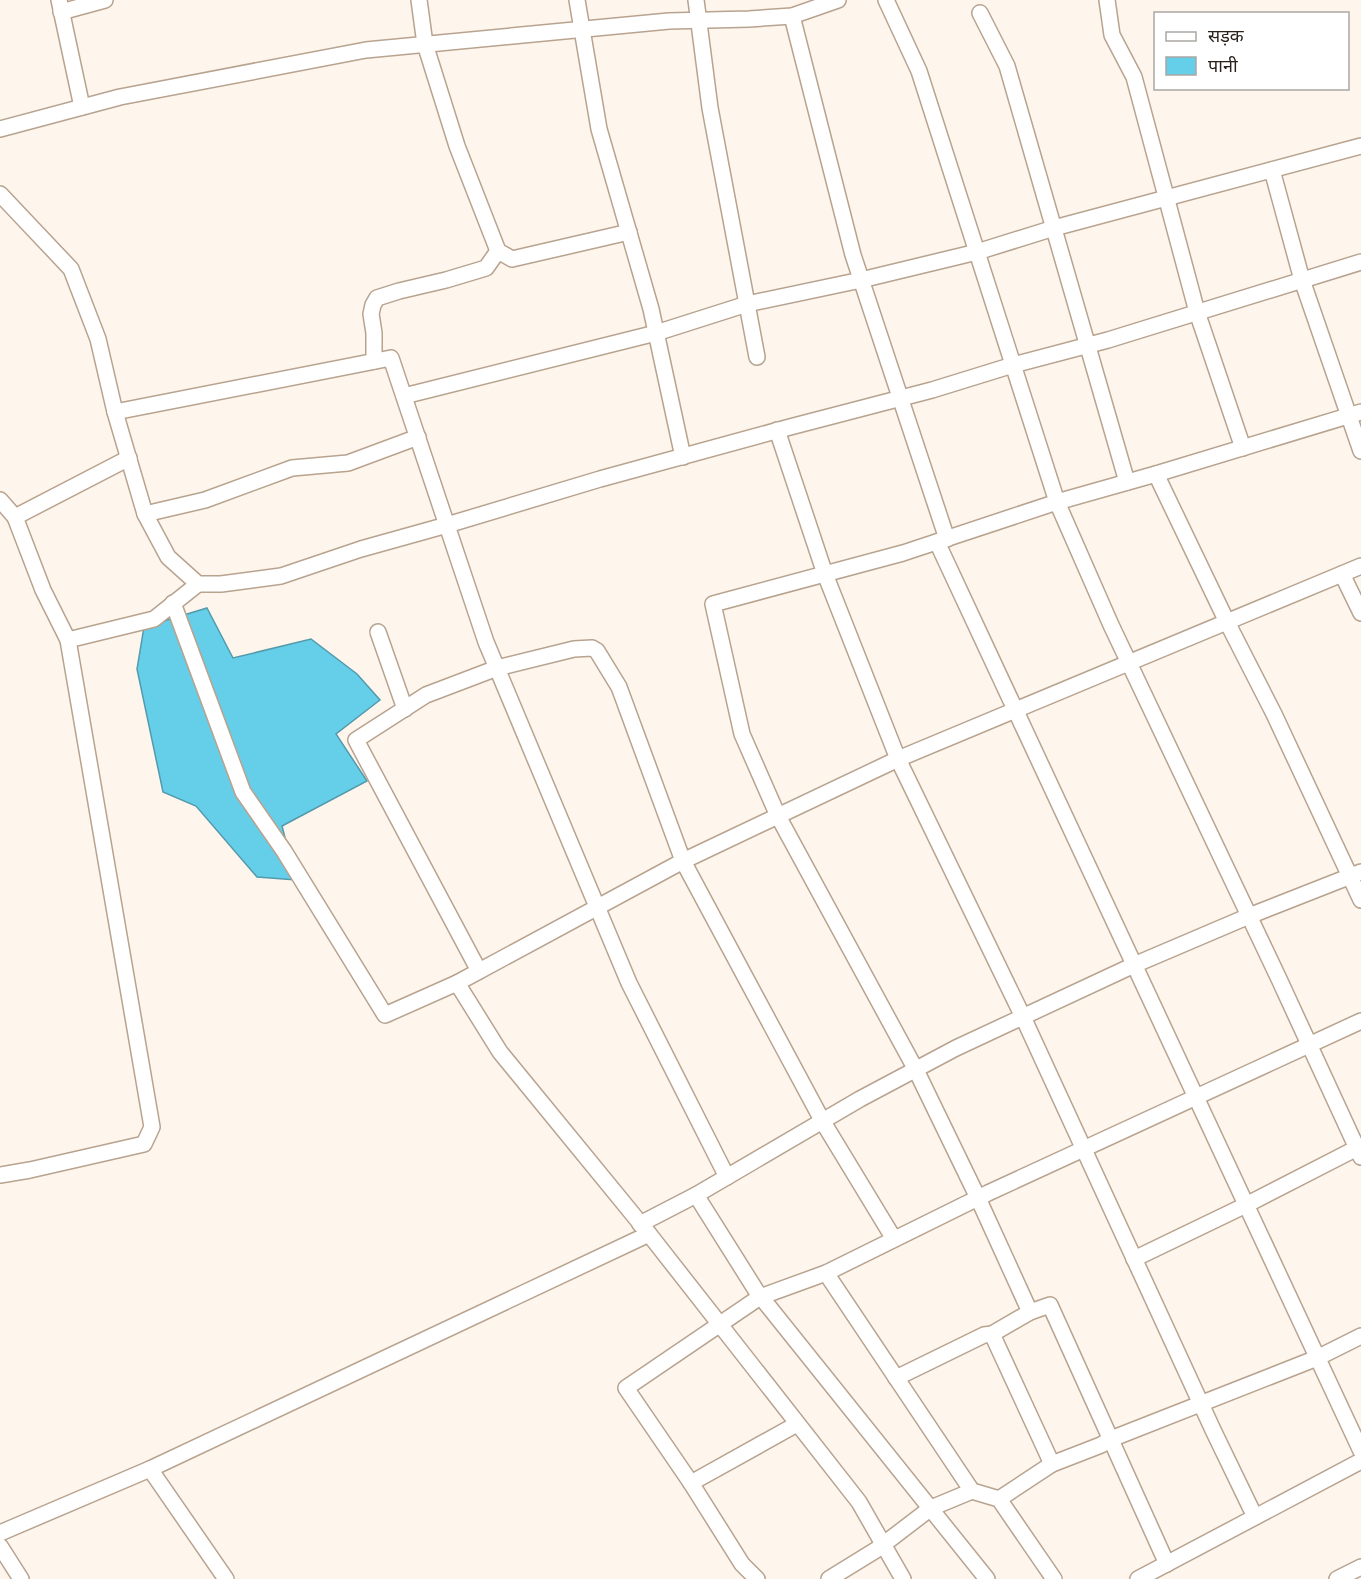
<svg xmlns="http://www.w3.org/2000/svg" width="1361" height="1579" font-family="'Noto Sans','Noto Sans Devanagari',sans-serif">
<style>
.water{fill:#65cee9;stroke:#539aab;stroke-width:1.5}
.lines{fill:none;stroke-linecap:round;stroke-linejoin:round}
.minor-casing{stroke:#b8a38f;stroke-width:18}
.minor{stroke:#fff;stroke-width:15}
</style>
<rect width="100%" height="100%" fill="#fef5ed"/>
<path class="water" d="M 207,608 L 233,658 L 311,639 L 357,674 L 380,700 L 336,734 L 367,781 L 282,826 L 296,880 L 257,877 L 196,806 L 163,792 L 137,669 L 144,627 Z"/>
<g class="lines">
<g class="minor-casing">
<g id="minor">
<path d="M 59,0 L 82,107"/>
<path d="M 419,0 L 425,44 L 457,146 L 498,251 L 512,259 L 629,232"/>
<path d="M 577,0 L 599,129 L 651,309 L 683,457"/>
<path d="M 696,0 L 710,108 L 757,357"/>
<path d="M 886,0 L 919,71 L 1057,502 L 1111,625 L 1279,979 L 1361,1157"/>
<path d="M 1107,0 L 1112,35 L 1134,77 L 1197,312 L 1243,448"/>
<path d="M 61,12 L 105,0"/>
<path d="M 980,13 L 1007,66 L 1127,482"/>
<path d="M 792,16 L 853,255 L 947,539"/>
<path d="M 0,129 L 120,97 L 366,50 L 669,21 L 749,19 L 792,16 L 838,0"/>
<path d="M 1272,170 L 1302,280 L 1361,451"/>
<path d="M 0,194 L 71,269 L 98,339 L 115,412 L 145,514 L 168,557 L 198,584 L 221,584 L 281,576 L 361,549 L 447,525 L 600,479 L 790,427 L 932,390 L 1013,365 L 1108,340 L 1361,262"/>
<path d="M 374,361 L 374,333 L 371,314 L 373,305 L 377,298 L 399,291 L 446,280 L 486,268 L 498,251"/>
<path d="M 404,396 L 656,333 L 747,304 L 861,280 L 977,252 L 1054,228 L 1361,146"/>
<path d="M 115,412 L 391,358 L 486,642 L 629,983 L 727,1177"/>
<path d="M 777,430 L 825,574 L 898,759 L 1023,1017 L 1213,1430 L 1255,1517"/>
<path d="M 1156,474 L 1227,622 L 1274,714 L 1361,900"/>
<path d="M 0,500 L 15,517 L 129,458"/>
<path d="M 145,514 L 205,500 L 292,468 L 348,463 L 418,437"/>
<path d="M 937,542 L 1361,1451"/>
<path d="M 1342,574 L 1361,613"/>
<path d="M 173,603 L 243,792 L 284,851 L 385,1015 L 457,983"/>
<path d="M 378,632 L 405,709"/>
<path d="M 68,640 L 154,619 L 198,584"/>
<path d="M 479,971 L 356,740 L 426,695 L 497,668 L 574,649 L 592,648 L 597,651 L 619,687 L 683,861 L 823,1122 L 894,1239"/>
<path d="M 0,1175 L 30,1170 L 144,1144 L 152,1127 L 68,640 L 43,590 L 15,517"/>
<path d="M 696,1195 L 757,1292 L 987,1579"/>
<path d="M 640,1224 L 696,1195 L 860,1099 L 956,1048 L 1134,965 L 1249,916 L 1361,872"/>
<path d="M 1134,1259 L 1246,1205 L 1361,1146"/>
<path d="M 826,1273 L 972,1491 L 999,1499 L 1054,1579"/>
<path d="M 992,1334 L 1052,1464"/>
<path d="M 896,1378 L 984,1335 L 992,1334 L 1030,1312"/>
<path d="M 150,1469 L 226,1579"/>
<path d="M 691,1483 L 797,1424"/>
<path d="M 999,1499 L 1052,1464 L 1101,1445 L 1111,1439 L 1317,1358 L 1361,1336"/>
<path d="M 0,1533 L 150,1469 L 649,1234"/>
<path d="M 0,1546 L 21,1579"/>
<path d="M 1167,1564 L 1050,1305 L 1030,1312 L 978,1198 L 916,1070 L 778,816 L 742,734 L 713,604 L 903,553 L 1057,502 L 1156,474 L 1361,412"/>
<path d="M 757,1579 L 742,1564 L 691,1483 L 626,1388 L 760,1297 L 826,1273 L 988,1193 L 1361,1021"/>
<path d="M 829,1579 L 876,1550 L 931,1508 L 972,1491"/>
<path d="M 903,1579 L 859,1502 L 649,1234 L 500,1052 L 457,983 L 683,861 L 898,759 L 1361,566"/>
<path d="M 1138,1579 L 1361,1461"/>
<path d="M 1337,1579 L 1361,1567"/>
</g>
</g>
<use href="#minor" class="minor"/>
</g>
<rect x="1154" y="12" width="195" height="78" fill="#ffffff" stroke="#aaa7a3" stroke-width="1.5"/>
<rect x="1166" y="32" width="30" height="9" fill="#ffffff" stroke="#aaa7a3" stroke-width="1.5"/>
<text x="1208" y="42" font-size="18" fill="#2a221a">सड़क</text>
<rect x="1166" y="57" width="30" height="18" fill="#65cee9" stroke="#aaa7a3" stroke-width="1.5"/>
<text x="1208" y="72" font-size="18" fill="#2a221a">पानी</text>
</svg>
